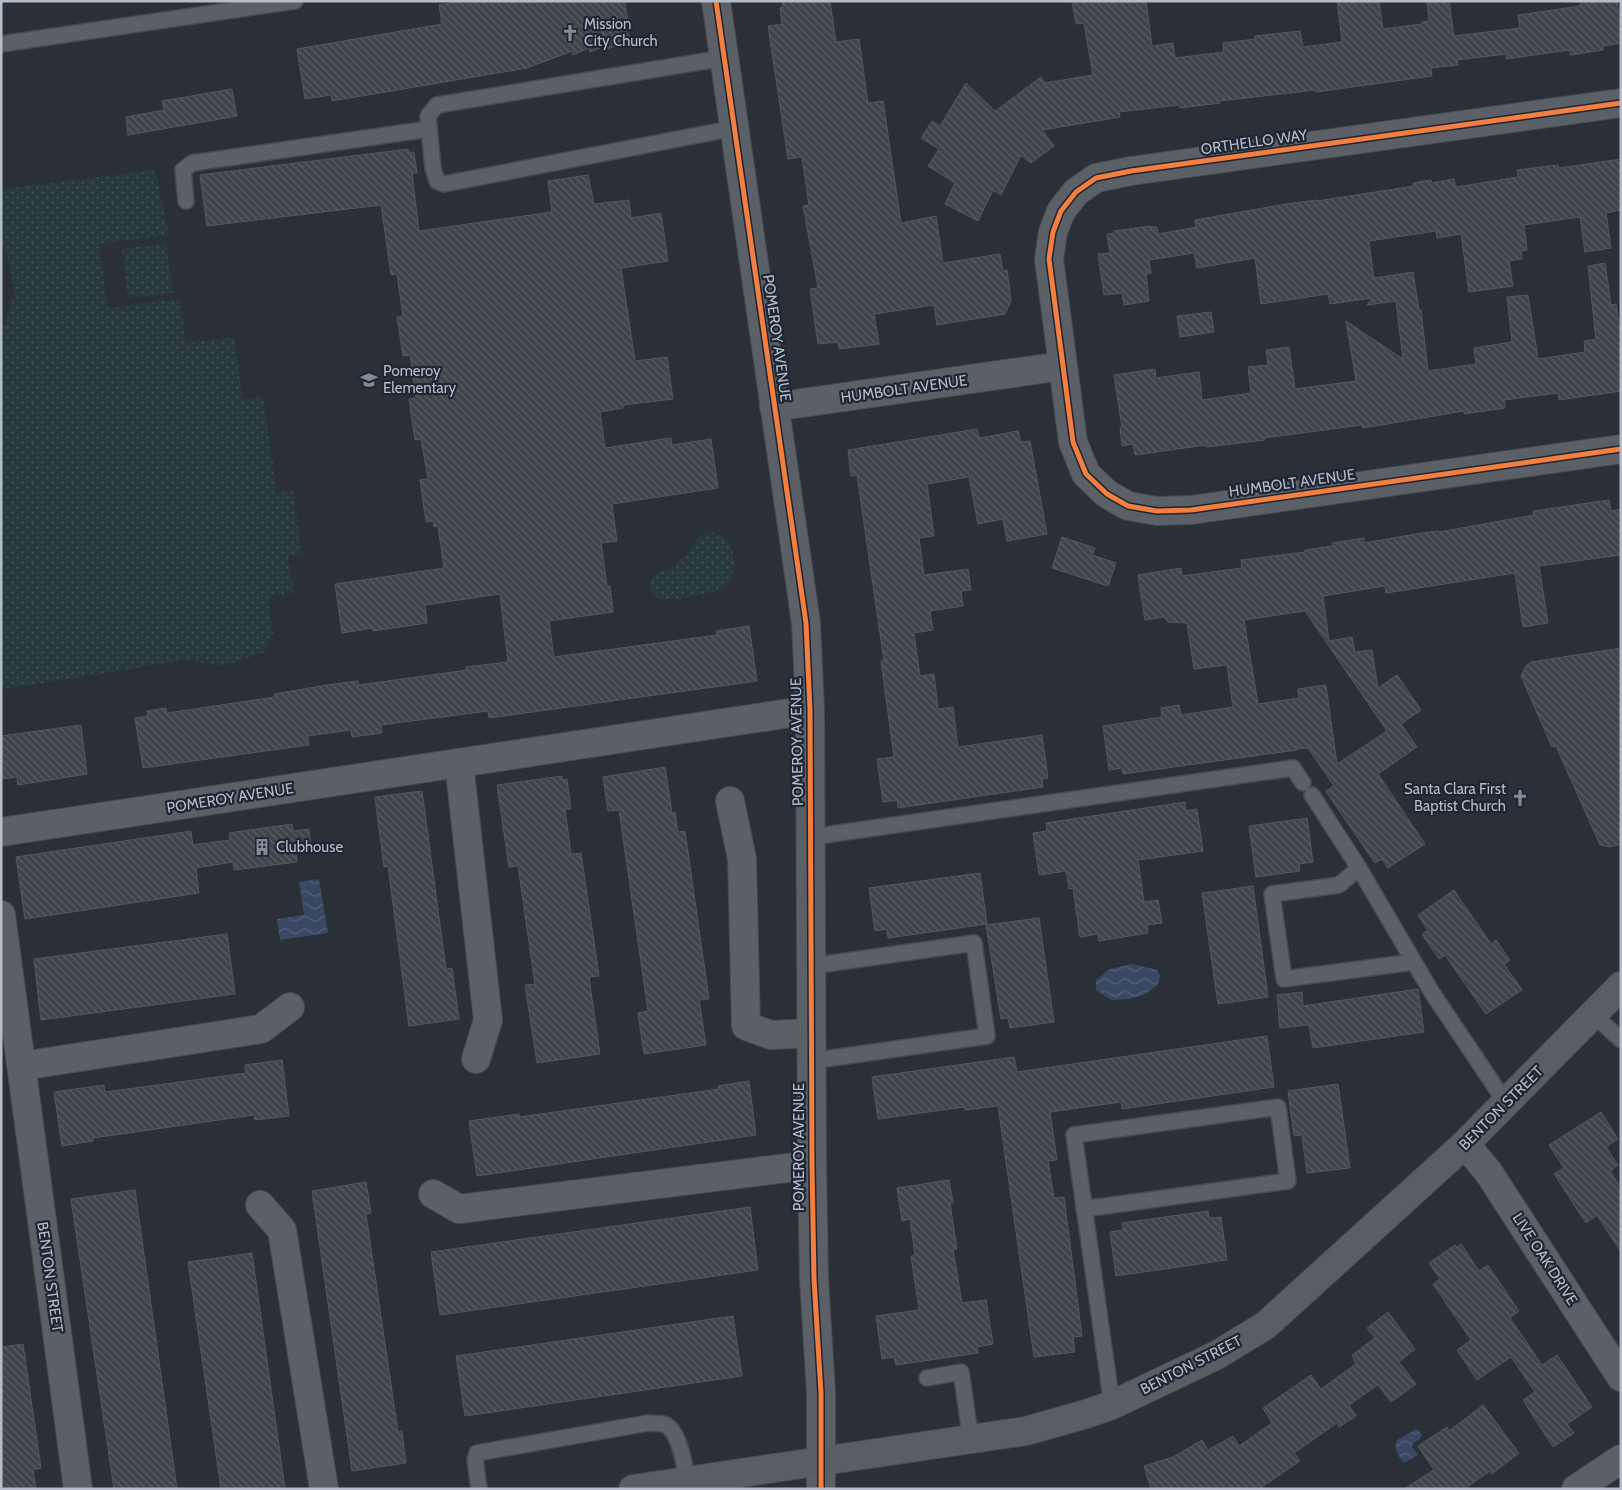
<svg xmlns="http://www.w3.org/2000/svg" width="1622" height="1490" font-family="Cabin,sans-serif">
<style>
.green{fill:url(#green-dots)}
.water{fill:url(#water-waves)}
.building{fill:url(#building-back-hatch);stroke:#53575f;fill-rule:evenodd}
.lines{fill:none;stroke-linecap:round;stroke-linejoin:round}
.service-casing{stroke:#474b51;stroke-width:18}
.minor-casing{stroke:#474b51;stroke-width:30}
.tertiary-casing{stroke:#474b51;stroke-width:30}
.secondary-casing{stroke:#474b51;stroke-width:30}
.service{stroke:#5b5f66;stroke-width:15}
.minor{stroke:#5b5f66;stroke-width:28}
.tertiary{stroke:#5b5f66;stroke-width:28}
.secondary{stroke:#595d64;stroke-width:28}
.cycleway-casing{stroke:#1e2633;stroke-width:8}
.cycleway{stroke:#f27e40;stroke-width:5}
.labels{text-anchor:middle;dominant-baseline:central;stroke-width:4.5;stroke-linejoin:round;paint-order:stroke}
.poi-label{font-size:15px;fill:#b5bcc9;stroke:#1e2633;text-anchor:start}
.street-label{font-size:15px;fill:#b5bcc9;stroke:#1e2633}
</style>
<defs>
<pattern id="green-dots" width="8" height="8" patternUnits="userSpaceOnUse" patternTransform="scale(1.25)"><rect width="8" height="8" fill="#28393e"/><path d="M2 2h.1M6 6h.1" fill="none" stroke="#455459" stroke-width="1.8" stroke-linecap="round"/></pattern>
<pattern id="water-waves" width="16" height="10" patternUnits="userSpaceOnUse" patternTransform="scale(1.25)"><rect width="16" height="10" fill="#394862"/><path d="M0 5q4-4 8 0t8 0" fill="none" stroke="#536077"/></pattern>
<pattern id="building-back-hatch" width="6" height="6" patternUnits="userSpaceOnUse" patternTransform="scale(1.25)"><rect width="6" height="6" fill="#3f434a"/><path d="M-1 5l2 2M0 0l6 6M5-1l2 2" fill="none" stroke="#585c63"/></pattern>
</defs>
<rect width="100%" height="100%" fill="#2b2f37"/>
<g class="green">
<path d="M 155,170 L 169,235 L 99,244 L 108,308 L 180,299 L 186,343 L 234,337 L 243,399 L 263,397 L 277,493 L 293,491 L 302,555 L 288,557 L 294,592 L 268,597 L 273,632 L 265,652 L 222,666 L 184,660 L 75,678 L 1,689 L 1,328 L 6,323 L 14,292 L 8,257 L 1,245 L 1,189 Z"/>
<path d="M 166,243 L 173,293 L 128,298 L 122,249 Z"/>
<path d="M 711,532 C 714,533 719,534 722,536 C 738,546 738,577 723,588 C 716,593 670,601 662,599 C 654,597 652,591 649,585 C 654,570 657,574 669,569 C 684,562 691,546 702,534 Z"/>
</g>
<g class="water">
<path d="M 319,879 L 328,933 L 280,940 L 277,919 L 304,915 L 299,882 Z"/>
<path d="M 1132,964 L 1157,970 L 1160,976 L 1158,984 L 1146,994 L 1129,999 L 1111,1000 L 1096,990 L 1096,980 L 1110,969 Z"/>
<path d="M 1416,1429 L 1420,1432 L 1422,1435 L 1420,1439 L 1413,1443 L 1412,1447 L 1418,1455 L 1404,1463 C 1398,1455 1393,1450 1397,1440 Z"/>
</g>
<g class="building">
<path d="M 463,1 L 624,1 L 629,24 L 624,27 L 631,39 L 608,49 L 607,45 L 590,52 L 589,48 L 573,55 L 572,51 L 527,68 L 332,101 L 331,95 L 305,99 L 297,49 L 442,24 L 439,5 Z"/>
<path d="M 782,1 L 830,1 L 836,42 L 859,39 L 868,103 L 883,101 L 901,223 L 936,216 L 943,263 L 1000,254 L 1003,271 L 1007,270 L 1011,301 L 1005,314 L 937,325 L 934,305 L 874,314 L 879,344 L 839,349 L 838,342 L 818,344 L 810,289 L 818,288 L 803,206 L 809,205 L 802,157 L 788,159 L 768,26 L 782,24 L 780,8 L 783,7 Z"/>
<path d="M 1072,1 L 1146,1 L 1152,46 L 1173,43 L 1175,58 L 1224,52 L 1223,43 L 1255,39 L 1255,36 L 1300,31 L 1303,47 L 1342,42 L 1337,1 L 1379,1 L 1383,29 L 1422,24 L 1422,22 L 1429,21 L 1427,1 L 1449,1 L 1454,36 L 1520,28 L 1518,15 L 1580,6 L 1580,1 L 1617,1 L 1619,14 L 1621,14 L 1621,43 L 1603,46 L 1603,50 L 1570,55 L 1570,50 L 1506,59 L 1506,54 L 1457,60 L 1458,65 L 1431,68 L 1432,76 L 1316,92 L 1316,90 L 1219,101 L 1220,103 L 1180,108 L 1179,105 L 1119,112 L 1120,117 L 1042,130 L 1054,146 L 1031,163 L 1021,155 L 1001,195 L 993,190 L 978,221 L 945,204 L 955,183 L 928,166 L 939,149 L 921,138 L 932,121 L 940,126 L 966,83 L 995,111 L 1041,77 L 1045,83 L 1093,75 L 1084,23 L 1076,24 Z"/>
<path d="M 232,89 L 237,116 L 128,135 L 126,117 L 164,110 L 162,101 Z"/>
<path d="M 408,149 L 409,153 L 414,152 L 417,173 L 412,173 L 419,231 L 552,212 L 548,181 L 588,175 L 594,204 L 629,200 L 631,218 L 661,213 L 668,261 L 621,268 L 635,361 L 667,357 L 673,399 L 623,405 L 623,408 L 600,412 L 605,448 L 671,438 L 672,445 L 711,439 L 718,488 L 612,504 L 617,541 L 601,543 L 607,586 L 610,586 L 613,612 L 549,621 L 554,657 L 717,635 L 716,631 L 749,626 L 757,681 L 489,718 L 488,711 L 381,725 L 382,733 L 352,737 L 351,730 L 307,736 L 309,745 L 143,768 L 135,718 L 148,716 L 147,711 L 166,708 L 167,713 L 275,697 L 274,694 L 327,685 L 358,681 L 359,685 L 467,670 L 466,667 L 508,662 L 500,594 L 425,605 L 427,623 L 373,631 L 373,628 L 342,633 L 335,584 L 444,568 L 438,526 L 434,527 L 433,521 L 426,522 L 420,480 L 428,479 L 421,439 L 415,440 L 409,399 L 416,398 L 410,355 L 403,356 L 397,317 L 403,316 L 397,274 L 391,275 L 381,205 L 207,226 L 200,175 Z"/>
<path d="M 1621,159 L 1621,210 L 1606,213 L 1611,248 L 1585,252 L 1580,217 L 1524,225 L 1527,250 L 1521,251 L 1522,259 L 1509,261 L 1513,286 L 1469,292 L 1461,234 L 1437,238 L 1436,231 L 1369,241 L 1374,278 L 1413,272 L 1419,310 L 1421,310 L 1428,371 L 1476,364 L 1474,348 L 1512,342 L 1507,297 L 1528,295 L 1538,359 L 1585,352 L 1584,341 L 1596,339 L 1588,266 L 1605,263 L 1611,305 L 1616,304 L 1621,339 L 1621,391 L 1559,400 L 1558,393 L 1504,400 L 1505,408 L 1464,414 L 1464,411 L 1363,428 L 1362,425 L 1264,438 L 1265,440 L 1206,447 L 1206,445 L 1135,455 L 1133,444 L 1122,446 L 1120,428 L 1122,427 L 1114,375 L 1155,369 L 1156,378 L 1199,372 L 1202,400 L 1251,393 L 1248,367 L 1268,365 L 1266,350 L 1289,347 L 1295,389 L 1356,381 L 1346,321 L 1403,359 L 1396,301 L 1367,305 L 1372,298 L 1330,304 L 1328,294 L 1261,304 L 1255,258 L 1197,268 L 1194,253 L 1149,260 L 1151,273 L 1146,274 L 1149,301 L 1124,305 L 1122,293 L 1104,295 L 1098,254 L 1110,253 L 1107,234 L 1114,233 L 1114,231 L 1151,226 L 1151,227 L 1157,227 L 1158,234 L 1196,227 L 1195,220 L 1286,204 L 1317,200 L 1317,201 L 1414,186 L 1413,183 L 1431,180 L 1432,183 L 1454,179 L 1456,187 L 1518,177 L 1517,170 L 1558,165 L 1559,168 Z"/>
<path d="M 1211,312 L 1214,332 L 1180,337 L 1177,316 Z"/>
<path d="M 977,429 L 979,438 L 1018,431 L 1021,442 L 1030,441 L 1047,534 L 1007,541 L 1003,519 L 978,524 L 969,477 L 927,484 L 934,536 L 919,538 L 924,575 L 968,569 L 971,590 L 961,591 L 963,606 L 930,611 L 933,630 L 914,633 L 920,676 L 934,674 L 938,709 L 953,707 L 958,747 L 1042,735 L 1048,778 L 1042,779 L 1043,787 L 898,808 L 897,800 L 883,802 L 877,759 L 894,757 L 881,661 L 884,661 L 857,475 L 851,476 L 848,450 Z"/>
<path d="M 1609,500 L 1611,511 L 1621,509 L 1621,555 L 1539,566 L 1548,623 L 1523,627 L 1515,573 L 1386,593 L 1385,586 L 1323,596 L 1329,641 L 1352,637 L 1355,652 L 1372,650 L 1378,688 L 1397,675 L 1421,710 L 1401,724 L 1417,747 L 1378,774 L 1425,844 L 1388,868 L 1382,859 L 1375,863 L 1340,812 L 1326,791 L 1334,786 L 1308,748 L 1299,749 L 1296,746 L 1297,750 L 1123,774 L 1122,768 L 1109,770 L 1103,726 L 1162,717 L 1161,708 L 1179,705 L 1181,715 L 1233,707 L 1227,665 L 1194,669 L 1187,623 L 1168,622 L 1164,617 L 1145,620 L 1138,575 L 1181,568 L 1182,576 L 1242,568 L 1241,560 L 1305,552 L 1305,550 L 1333,546 L 1332,543 L 1364,538 L 1364,543 L 1422,533 L 1439,531 L 1439,532 L 1534,515 L 1533,511 ZM 1305,611 L 1387,731 L 1337,764 L 1326,685 L 1298,689 L 1299,698 L 1258,704 L 1244,620 Z"/>
<path d="M 1062,537 L 1095,548 L 1092,555 L 1116,563 L 1108,586 L 1052,568 Z"/>
<path d="M 1621,648 L 1621,844 L 1610,847 L 1600,845 L 1556,746 L 1552,747 L 1521,676 L 1526,666 L 1531,662 Z"/>
<path d="M 81,725 L 87,774 L 18,785 L 17,777 L 1,779 L 1,736 Z"/>
<path d="M 665,767 L 672,813 L 675,812 L 678,832 L 685,831 L 709,999 L 699,1000 L 706,1045 L 644,1054 L 638,1013 L 648,1011 L 619,810 L 608,811 L 603,777 Z"/>
<path d="M 562,776 L 562,780 L 567,779 L 571,809 L 565,809 L 571,854 L 581,853 L 599,976 L 589,977 L 600,1054 L 537,1063 L 525,985 L 535,984 L 518,866 L 509,867 L 497,785 Z"/>
<path d="M 422,791 L 446,969 L 452,968 L 459,1019 L 409,1026 L 388,866 L 384,867 L 375,797 Z"/>
<path d="M 1185,802 L 1186,811 L 1197,809 L 1203,851 L 1138,860 L 1144,902 L 1158,900 L 1162,923 L 1147,925 L 1148,933 L 1099,941 L 1098,934 L 1080,937 L 1073,888 L 1069,889 L 1066,871 L 1039,875 L 1033,833 L 1047,831 L 1046,823 Z"/>
<path d="M 1307,818 L 1313,862 L 1299,864 L 1300,871 L 1256,877 L 1249,826 Z"/>
<path d="M 292,824 L 293,831 L 309,829 L 312,851 L 296,853 L 297,862 L 234,870 L 233,862 L 196,868 L 199,893 L 25,919 L 16,857 L 191,831 L 193,845 L 230,840 L 229,833 Z"/>
<path d="M 980,873 L 987,924 L 888,938 L 887,929 L 875,931 L 869,888 Z"/>
<path d="M 1253,886 L 1268,997 L 1218,1004 L 1202,893 Z"/>
<path d="M 1454,890 L 1491,944 L 1496,940 L 1510,960 L 1504,964 L 1522,990 L 1486,1014 L 1445,955 L 1439,959 L 1422,934 L 1428,930 L 1418,915 Z"/>
<path d="M 1039,918 L 1054,1022 L 1010,1028 L 1008,1018 L 1001,1019 L 986,925 Z"/>
<path d="M 227,934 L 235,994 L 41,1020 L 34,959 Z"/>
<path d="M 1418,989 L 1424,1032 L 1313,1048 L 1309,1025 L 1280,1028 L 1277,995 L 1302,992 L 1303,1006 Z"/>
<path d="M 1267,1036 L 1274,1087 L 1122,1109 L 1121,1102 L 1050,1112 L 1057,1160 L 1048,1161 L 1054,1198 L 1064,1197 L 1082,1336 L 1073,1337 L 1075,1352 L 1034,1357 L 998,1106 L 965,1110 L 965,1107 L 878,1119 L 872,1077 L 1014,1057 L 1017,1072 Z"/>
<path d="M 282,1060 L 289,1116 L 255,1120 L 254,1115 L 93,1138 L 93,1141 L 62,1146 L 54,1092 L 104,1085 L 105,1092 L 246,1073 L 245,1065 Z"/>
<path d="M 749,1081 L 756,1135 L 477,1176 L 469,1121 L 519,1114 L 519,1117 L 719,1089 L 718,1086 Z"/>
<path d="M 1338,1084 L 1350,1168 L 1307,1173 L 1302,1135 L 1294,1136 L 1288,1091 Z"/>
<path d="M 1601,1112 L 1618,1139 L 1606,1147 L 1618,1165 L 1610,1171 L 1621,1188 L 1621,1252 L 1597,1215 L 1586,1223 L 1569,1197 L 1554,1174 L 1564,1168 L 1549,1145 Z"/>
<path d="M 949,1180 L 953,1203 L 950,1203 L 957,1249 L 953,1249 L 962,1303 L 986,1300 L 993,1344 L 977,1347 L 978,1353 L 896,1365 L 894,1357 L 882,1359 L 876,1316 L 919,1310 L 911,1256 L 915,1255 L 910,1219 L 902,1221 L 897,1188 Z"/>
<path d="M 366,1182 L 371,1213 L 366,1214 L 398,1432 L 402,1431 L 406,1463 L 352,1471 L 312,1191 Z"/>
<path d="M 135,1190 L 177,1489 L 114,1489 L 71,1199 Z"/>
<path d="M 750,1207 L 758,1270 L 440,1315 L 431,1252 Z"/>
<path d="M 1208,1211 L 1209,1218 L 1221,1217 L 1227,1260 L 1116,1276 L 1110,1232 L 1123,1230 L 1122,1223 Z"/>
<path d="M 1461,1244 L 1479,1271 L 1488,1265 L 1519,1311 L 1510,1318 L 1542,1365 L 1557,1355 L 1592,1407 L 1567,1424 L 1574,1433 L 1553,1447 L 1523,1400 L 1535,1392 L 1511,1357 L 1477,1380 L 1457,1350 L 1471,1340 L 1433,1284 L 1440,1279 L 1429,1263 L 1455,1245 L 1457,1247 Z"/>
<path d="M 252,1253 L 285,1489 L 221,1489 L 188,1262 Z"/>
<path d="M 1388,1312 L 1415,1349 L 1399,1362 L 1416,1384 L 1391,1402 L 1378,1385 L 1349,1405 L 1356,1416 L 1339,1427 L 1337,1423 L 1294,1453 L 1300,1461 L 1259,1489 L 1151,1489 L 1144,1466 L 1173,1457 L 1202,1440 L 1208,1450 L 1233,1436 L 1239,1446 L 1272,1423 L 1263,1408 L 1311,1375 L 1321,1389 L 1356,1364 L 1352,1355 L 1375,1338 L 1367,1328 Z"/>
<path d="M 733,1316 L 742,1376 L 465,1416 L 456,1356 Z"/>
<path d="M 23,1344 L 41,1468 L 33,1470 L 36,1489 L 1,1489 L 1,1347 Z"/>
<path d="M 1483,1405 L 1519,1453 L 1492,1474 L 1490,1471 L 1464,1489 L 1404,1489 L 1434,1470 L 1418,1446 L 1447,1427 L 1449,1431 Z"/>
</g>
<g class="lines">
<g class="service-casing">
<g id="service">
<path d="M 1,44 L 295,1"/>
<path d="M 724,58 L 437,105 L 428,116 L 433,168 L 437,181 L 444,184 L 735,128"/>
<path d="M 186,201 L 183,170 L 192,163 L 429,129"/>
<path d="M 1312,795 L 1359,868 L 1431,991 L 1506,1103"/>
<path d="M 811,837 L 1293,768 L 1303,783"/>
<path d="M 1359,868 L 1339,885 L 1272,894 L 1284,979 L 1414,962"/>
<path d="M 811,966 L 974,943 L 987,1036 L 811,1061"/>
<path d="M 1594,1015 L 1621,1040"/>
<path d="M 1084,1209 L 1288,1181 L 1278,1107 L 1074,1135 L 1112,1405"/>
<path d="M 927,1378 L 961,1372 L 971,1440"/>
<path d="M 479,1489 L 475,1459 L 477,1453 L 648,1423 C 653,1424 660,1423 664,1424 C 680,1430 684,1466 688,1481"/>
</g>
</g>
<g class="minor-casing">
<g id="minor">
<path d="M 1621,103 L 1131,171 L 1096,178 L 1076,192 L 1061,211 L 1053,232 L 1049,259 L 1073,442 L 1086,474 L 1107,494 L 1128,506 L 1157,511 L 1191,510 L 1621,449"/>
<path d="M 774,407 L 1062,366"/>
<path d="M 459,763 L 488,1020 L 476,1059"/>
<path d="M 730,801 L 742,859 L 746,1026 L 771,1035 L 811,1033"/>
<path d="M 1,832 L 810,710"/>
<path d="M 1,915 L 78,1489"/>
<path d="M 22,1066 L 261,1029 L 290,1007"/>
<path d="M 1465,1144 L 1489,1173 L 1621,1377"/>
<path d="M 433,1194 L 459,1209 L 812,1165"/>
<path d="M 260,1205 L 282,1230 L 324,1489"/>
<path d="M 1576,1489 L 1621,1459"/>
</g>
</g>
<g class="tertiary-casing">
<path id="tertiary" d="M 716,1 L 806,623 L 810,710 L 812,1165 L 814,1279 L 821,1393 L 821,1489"/>
</g>
<g class="secondary-casing">
<path id="secondary" d="M 633,1489 L 1026,1431 L 1086,1414 L 1112,1405 L 1217,1355 L 1266,1325 L 1465,1144 L 1621,986"/>
</g>
<use href="#service" class="service"/>
<use href="#minor" class="minor"/>
<use href="#tertiary" class="tertiary"/>
<use href="#secondary" class="secondary"/>
<g class="cycleway-casing">
<g id="cycleway">
<path d="M 716,1 L 806,623 L 810,710 L 812,1165 L 814,1279 L 821,1393 L 821,1489"/>
<path d="M 1621,103 L 1131,171 L 1096,178 L 1076,192 L 1061,211 L 1053,232 L 1049,259 L 1073,442 L 1086,474 L 1107,494 L 1128,506 L 1157,511 L 1191,510 L 1621,449"/>
</g>
</g>
<use href="#cycleway" class="cycleway"/>
</g>
<defs>
<g id="church-bare" transform="scale(1.35)"><path d="M-1.2-6h2.4v3.5h3.3v2.4h-3.3V6h-2.4V-.1h-3.3v-2.4h3.3Z" fill="#858b96" stroke="#1e2633" stroke-width="2.5" paint-order="stroke"/></g>
<g id="school-bare" transform="scale(1.35)"><path d="M0-5L7-2L0 1L-7-2ZM-4 1L0 2.5L4 1V4Q0 6-4 4Z" fill="#858b96" stroke="#1e2633" stroke-width="2.5" paint-order="stroke"/></g>
<g id="building-bare" transform="scale(1.35)"><path d="M-4-6H4V6H1V3H-1V6H-4ZM-2.5-4.3h1.7v1.8h-1.7ZM.8-4.3h1.7v1.8H.8ZM-2.5-1h1.7V.8h-1.7ZM.8-1h1.7V.8H.8Z" fill="#858b96" stroke="#1e2633" stroke-width="2.5" paint-order="stroke"/></g>
</defs>
<g fill-rule="evenodd">
<use href="#church-bare" x="570" y="33"/>
<use href="#school-bare" x="369" y="380"/>
<use href="#church-bare" x="1520" y="798"/>
<use href="#building-bare" x="262" y="847"/>
</g>
<g class="labels">
<g class="poi-label">
<text x="584" y="24">Mission<tspan x="584" dy="17">City Church</tspan></text>
<text x="383" y="371">Pomeroy<tspan x="383" dy="17">Elementary</tspan></text>
<text x="1506" y="789" text-anchor="end">Santa Clara First<tspan x="1506" dy="17">Baptist Church</tspan></text>
<text x="276" y="847">Clubhouse</text>
</g>
<g class="street-label">
<text transform="translate(1254 142) rotate(-8)">ORTHELLO WAY</text>
<text transform="translate(777 338) rotate(82)">POMEROY AVENUE</text>
<text transform="translate(904 389) rotate(-8)">HUMBOLT AVENUE</text>
<text transform="translate(1292 483) rotate(-8)">HUMBOLT AVENUE</text>
<text transform="translate(797 742) rotate(-91)">POMEROY AVENUE</text>
<text transform="translate(230 798) rotate(-9)">POMEROY AVENUE</text>
<text transform="translate(1501 1108) rotate(-45)">BENTON STREET</text>
<text transform="translate(799 1147) rotate(-90)">POMEROY AVENUE</text>
<text transform="translate(1545 1259) rotate(57)">LIVE OAK DRIVE</text>
<text transform="translate(50 1277) rotate(82)">BENTON STREET</text>
<text transform="translate(1191 1365) rotate(-27)">BENTON STREET</text>
</g>
</g>
<rect width="1622" height="1490" fill="none" stroke="#b5bcc9" stroke-width="5"/>
</svg>
